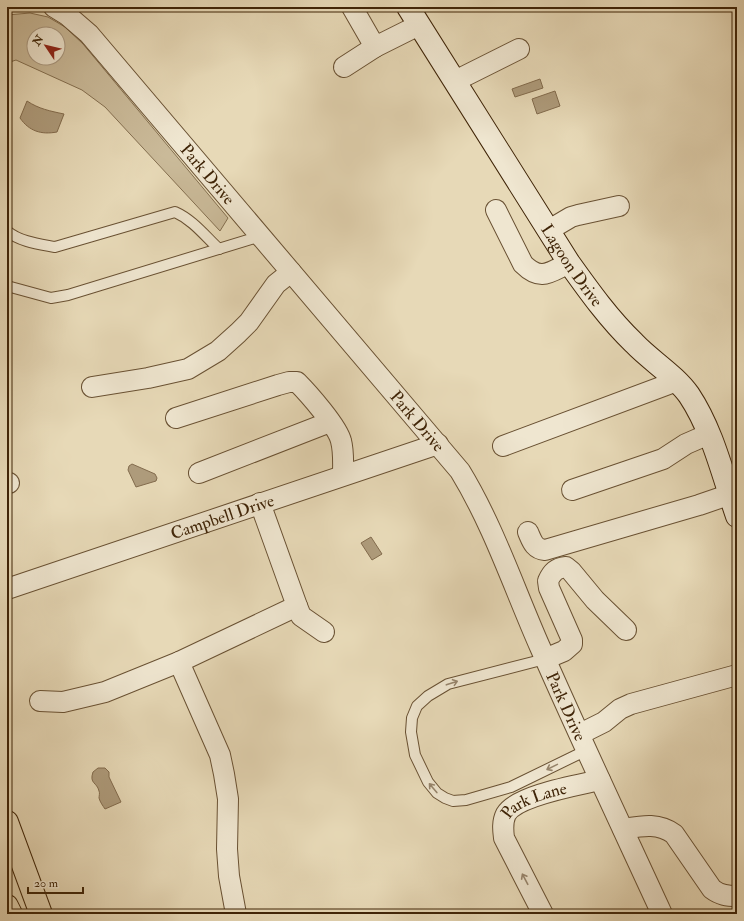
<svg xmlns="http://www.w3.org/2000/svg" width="744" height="921" font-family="'IM FELL Double Pica',serif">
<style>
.green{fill:#caba99;stroke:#846f50;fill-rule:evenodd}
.water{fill:#ae9b7b;stroke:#826b4d}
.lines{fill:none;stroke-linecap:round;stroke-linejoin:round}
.lane-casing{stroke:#695133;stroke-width:12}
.street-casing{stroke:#695133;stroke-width:22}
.secondary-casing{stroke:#3f2407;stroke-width:24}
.primary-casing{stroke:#3f2407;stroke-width:24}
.highway-casing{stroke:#3f2407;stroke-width:24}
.lane{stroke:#efe6d0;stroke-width:10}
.street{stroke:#efe6d0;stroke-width:20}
.secondary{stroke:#efe6d0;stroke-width:22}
.primary{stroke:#e7d9b7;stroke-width:22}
.highway{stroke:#e7d9b7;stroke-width:22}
.oneway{stroke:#97856c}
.labels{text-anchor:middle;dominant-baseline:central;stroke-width:3;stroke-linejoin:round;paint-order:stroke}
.street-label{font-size:17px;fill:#3f2407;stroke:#efe6d0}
</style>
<rect width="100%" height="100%" fill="#e7d9b7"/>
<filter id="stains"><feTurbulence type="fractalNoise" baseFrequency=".005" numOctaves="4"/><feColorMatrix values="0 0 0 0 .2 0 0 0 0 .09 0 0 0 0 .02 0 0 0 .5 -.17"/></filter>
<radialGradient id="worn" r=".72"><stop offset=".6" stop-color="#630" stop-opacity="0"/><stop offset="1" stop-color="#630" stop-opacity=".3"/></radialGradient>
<path class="green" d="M 30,13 L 48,17 L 65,27 L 83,44 L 228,218 L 220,231 L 105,107 L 82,90 L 16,60 L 7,63 L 7,15 ZM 34,34 L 58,34 L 58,58 L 34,58 Z"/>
<g class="water">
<path d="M 540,79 L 543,88 L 515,97 L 512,89 Z"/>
<path d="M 555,91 L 560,106 L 537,114 L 532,99 Z"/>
<path d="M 27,101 C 39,109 50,111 64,114 L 57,132 C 41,135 29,131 20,118 Z"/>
<path d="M 132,464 L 155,474 L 157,478 L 156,481 L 136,487 L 128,470 L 129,466 Z"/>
<path d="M 371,537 L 382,554 L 372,560 L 361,543 Z"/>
<path d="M 98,768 L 105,768 L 109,772 L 109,777 L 121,802 L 105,809 C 103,806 100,802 99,798 C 99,796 100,793 99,791 C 97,782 89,784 93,772 Z"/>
</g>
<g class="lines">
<g class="lane-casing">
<g id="lane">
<path d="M 7,231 C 20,242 39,244 55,247 L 175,212 C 193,220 205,236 219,249"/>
<path d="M 7,286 L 51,298 L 68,295 L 261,236"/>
<path d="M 545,659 L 448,684 L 428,696 L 417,706 L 412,718 L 411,732 L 415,755 L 428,782 L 437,793 L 445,798 L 453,801 L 466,800 L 511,787 L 587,750"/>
</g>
</g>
<g class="street-casing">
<g id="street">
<path id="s1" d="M 54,7 L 67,15 L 89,34 L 460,471 C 493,525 514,588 540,647 C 579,736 621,825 662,914"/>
<path d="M 352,7 L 375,47 L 419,25"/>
<path d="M 344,67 L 375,47"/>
<path d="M 455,81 L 519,49"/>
<path d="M 496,210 L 523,264 C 541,282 550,272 569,263"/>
<path d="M 549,230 L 571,217 L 578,215 L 619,206"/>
<path d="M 92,387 L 148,378 L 188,369 L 218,351 L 238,333 L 249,322 L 276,284 L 291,272"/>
<path d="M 176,418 L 278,385 L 289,382 L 297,382 C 308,393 338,427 341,441 C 344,452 343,465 343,475"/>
<path d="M 503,446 L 677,381"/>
<path d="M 199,473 L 330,422"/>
<path d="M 7,483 L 9,483"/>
<path d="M 572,490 L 663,459 L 686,444 L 709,434"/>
<path d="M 528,532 C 532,541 534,549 545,550 L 699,505 L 737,492"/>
<path id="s2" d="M 7,589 L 438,444"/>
<path d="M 297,606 L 301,616 L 324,632"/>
<path d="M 545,659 L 564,651 L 572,644 L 572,640 L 549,588 L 548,581 C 552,572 556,568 566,567 L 571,571 L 595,600 L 626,630"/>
<path d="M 179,662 L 220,755 L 224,774 L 228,799 L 227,849 L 229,876 L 236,914"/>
<path d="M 40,701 L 63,702 L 105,692 L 179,662 L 297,606 L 260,503"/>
<path d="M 580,734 L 604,722 L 620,709 L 631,704 L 737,675"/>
<path d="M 623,829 C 641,826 658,822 674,834 L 712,889 C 720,895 727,896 737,896"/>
<path id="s3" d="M 543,914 L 504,838 C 503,830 502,822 506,814 C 517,795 579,785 600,780"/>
</g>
</g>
<g class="secondary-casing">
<g id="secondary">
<path id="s4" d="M 408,7 L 569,263 C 589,291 609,319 634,343 C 651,361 675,375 689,395 C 713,431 723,476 737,516"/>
</g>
</g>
<g class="primary-casing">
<path id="primary" d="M 7,906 L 11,914"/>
</g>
<g class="highway-casing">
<path id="highway" d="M 7,822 L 41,914"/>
</g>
<use href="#lane" class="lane"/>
<use href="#street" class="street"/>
<use href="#secondary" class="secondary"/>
<use href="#primary" class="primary"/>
<use href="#highway" class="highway"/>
</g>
<defs><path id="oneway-shaft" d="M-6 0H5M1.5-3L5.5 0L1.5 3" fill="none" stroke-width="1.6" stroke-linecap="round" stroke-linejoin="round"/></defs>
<g class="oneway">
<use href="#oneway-shaft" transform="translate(452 683) rotate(-18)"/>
<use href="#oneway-shaft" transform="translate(552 767) rotate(154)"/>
<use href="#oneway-shaft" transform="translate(433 788) rotate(-130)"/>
<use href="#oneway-shaft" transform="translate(525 879) rotate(-118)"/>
</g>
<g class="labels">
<g class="street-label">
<text stroke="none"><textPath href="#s1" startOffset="228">Park Drive</textPath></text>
<text stroke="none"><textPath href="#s4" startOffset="306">Lagoon Drive</textPath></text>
<text stroke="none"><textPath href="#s1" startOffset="552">Park Drive</textPath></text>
<text stroke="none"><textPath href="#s2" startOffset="227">Campbell Drive</textPath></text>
<text stroke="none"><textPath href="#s1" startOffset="876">Park Drive</textPath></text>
<text stroke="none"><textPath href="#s3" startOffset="142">Park Lane</textPath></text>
</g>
</g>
<rect width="744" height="921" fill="none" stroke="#e7d9b7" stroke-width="24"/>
<rect x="8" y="8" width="728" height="905" fill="none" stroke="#3f2407" stroke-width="2"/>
<rect x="12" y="12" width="720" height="897" fill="none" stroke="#3f2407"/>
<g transform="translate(46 46) rotate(305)"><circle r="19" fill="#efe6d0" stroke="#a99880"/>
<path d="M0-3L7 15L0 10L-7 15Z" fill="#8f2418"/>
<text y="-6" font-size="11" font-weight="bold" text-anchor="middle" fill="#3f2407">N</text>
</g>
<path d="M28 887v6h55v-6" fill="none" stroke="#3f2407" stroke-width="2"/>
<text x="34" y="887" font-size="12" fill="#3f2407" stroke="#efe6d0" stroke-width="3" paint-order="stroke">20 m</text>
<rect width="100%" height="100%" filter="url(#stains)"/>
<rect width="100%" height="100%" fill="url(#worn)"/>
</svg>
